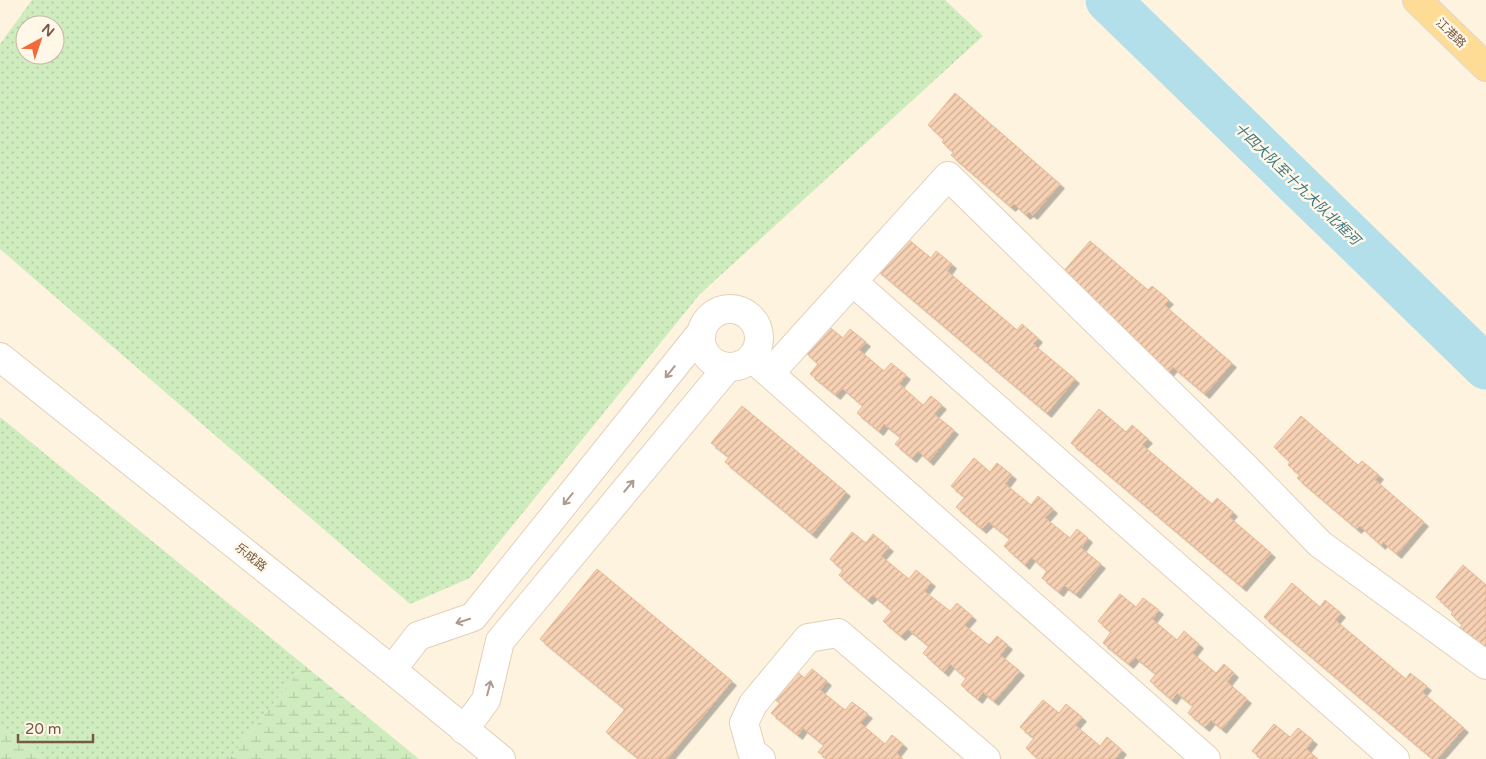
<svg xmlns="http://www.w3.org/2000/svg" width="1486" height="759" font-family="'Varela Round','Noto Sans SC',sans-serif">
<style>
.green{fill:url(#green-dots);fill-rule:evenodd}
.wetland{fill:url(#wetland-marsh)}
.lines{fill:none;stroke-linecap:round;stroke-linejoin:round}
.river{stroke:#b2dfe9;stroke-width:45}
.building{fill:url(#building-hatch);stroke:#eab893;filter:url(#shadow)}
.minor-casing{stroke:#e3cfba;stroke-width:30}
.major-casing{stroke:#ded7d2;stroke-width:30}
.minor{stroke:#fff;stroke-width:28}
.major{stroke:#ffdc95;stroke-width:28}
.oneway{stroke:#ad9b8f}
.labels{text-anchor:middle;dominant-baseline:central;stroke-width:5;stroke-linejoin:round;paint-order:stroke}
.street-label{font-size:12px;fill:#765845;stroke:#fff7e7}
.water-label{font-size:14px;font-style:italic;fill:#3a7585;stroke:#fff7e7}
</style>
<defs>
<pattern id="green-dots" width="8" height="8" patternUnits="userSpaceOnUse" patternTransform="scale(1.25)"><rect width="8" height="8" fill="#ceecbd"/><path d="M2 2h.1M6 6h.1" fill="none" stroke="#b4cca4" stroke-width="1.8" stroke-linecap="round"/></pattern>
<pattern id="wetland-marsh" width="20" height="14" patternUnits="userSpaceOnUse" patternTransform="scale(1.25)"><rect width="20" height="14" fill="#ceecbd"/><path d="M1 5h8M5 5V1M11 12h8M15 12V8" fill="none" stroke="#b4cca4"/></pattern>
<pattern id="building-hatch" width="6" height="6" patternUnits="userSpaceOnUse" patternTransform="scale(1.25)"><rect width="6" height="6" fill="#f6d1b4"/><path d="M-1 1l2-2M0 6l6-6M5 7l2-2" fill="none" stroke="#ccac94"/></pattern>
<filter id="shadow"><feDropShadow dx="4.5" dy="4.5" stdDeviation="0" flood-color="#0004"/></filter>
</defs>
<rect width="100%" height="100%" fill="#fef3df"/>
<g class="green">
<path d="M 32,0 L 945,0 L 983,36 L 700,294 L 470,578 L 410,604 L 0,249 L 0,44 ZM 25,25 L 55,25 L 55,55 L 25,55 Z"/>
<path d="M 0,417 L 304,665 L 229,759 L 43,759 L 0,726 Z"/>
</g>
<g class="wetland">
<path d="M 304,665 L 419,759 L 229,759 Z"/>
<path d="M 0,726 L 43,759 L 0,759 Z"/>
</g>
<g class="lines">
<path class="river" d="M 1108,0 L 1486,367"/>
</g>
<g class="building">
<path d="M 955,93 L 1060,184 L 1033,215 L 1029,212 L 1026,215 L 1014,204 L 1011,207 L 951,155 L 954,153 L 942,142 L 944,140 L 928,125 Z"/>
<path d="M 903,235 L 931,258 L 936,251 L 952,264 L 947,271 L 1017,330 L 1022,324 L 1038,338 L 1033,344 L 1075,379 L 1047,413 L 875,268 Z"/>
<path d="M 1090,241 L 1148,290 L 1152,286 L 1169,300 L 1164,305 L 1232,363 L 1205,394 L 1173,367 L 1168,373 L 1063,272 Z"/>
<path d="M 827,325 L 843,338 L 850,329 L 866,342 L 859,350 L 884,371 L 891,363 L 906,375 L 899,384 L 923,405 L 931,396 L 942,405 L 934,414 L 954,430 L 929,461 L 918,451 L 912,458 L 895,444 L 901,437 L 884,424 L 879,431 L 857,413 L 863,406 L 842,388 L 836,395 L 810,374 L 818,364 L 805,352 Z"/>
<path d="M 742,406 L 846,492 L 812,534 L 725,462 L 729,457 L 711,443 Z"/>
<path d="M 1099,409 L 1126,432 L 1132,425 L 1148,439 L 1142,445 L 1212,504 L 1217,498 L 1233,512 L 1229,517 L 1271,553 L 1242,587 L 1071,443 Z"/>
<path d="M 1301,416 L 1358,465 L 1362,461 L 1379,475 L 1375,480 L 1424,522 L 1397,554 L 1383,542 L 1381,545 L 1360,526 L 1357,529 L 1297,478 L 1300,475 L 1288,465 L 1290,462 L 1274,447 Z"/>
<path d="M 974,458 L 990,472 L 997,463 L 1012,475 L 1005,484 L 1031,505 L 1038,496 L 1053,509 L 1045,518 L 1070,538 L 1077,529 L 1088,538 L 1081,548 L 1101,564 L 1076,594 L 1064,585 L 1059,592 L 1042,578 L 1047,571 L 1031,557 L 1025,565 L 1004,546 L 1010,539 L 989,522 L 982,529 L 956,507 L 965,497 L 951,486 Z"/>
<path d="M 852,532 L 866,543 L 873,534 L 889,547 L 881,556 L 909,579 L 916,570 L 931,582 L 924,591 L 950,611 L 957,603 L 972,616 L 964,625 L 989,645 L 997,636 L 1008,645 L 1000,655 L 1020,671 L 994,701 L 983,692 L 978,699 L 961,685 L 966,678 L 950,664 L 944,672 L 923,653 L 929,646 L 908,629 L 901,636 L 883,621 L 892,611 L 873,595 L 868,600 L 839,575 L 843,570 L 830,559 Z"/>
<path d="M 1463,565 L 1486,585 L 1486,650 L 1460,628 L 1462,625 L 1451,614 L 1453,612 L 1436,597 Z"/>
<path d="M 597,569 L 732,681 L 667,759 L 639,759 L 606,732 L 625,709 L 540,639 Z"/>
<path d="M 1292,583 L 1320,607 L 1325,600 L 1341,613 L 1335,620 L 1406,679 L 1410,673 L 1427,686 L 1422,692 L 1464,728 L 1437,759 L 1433,759 L 1264,617 Z"/>
<path d="M 1120,594 L 1136,607 L 1143,598 L 1159,610 L 1152,619 L 1177,640 L 1184,631 L 1199,644 L 1192,653 L 1216,673 L 1224,664 L 1234,673 L 1227,682 L 1247,699 L 1222,729 L 1211,720 L 1205,727 L 1188,713 L 1193,706 L 1177,693 L 1172,700 L 1150,681 L 1156,674 L 1135,657 L 1129,664 L 1103,643 L 1111,632 L 1098,621 Z"/>
<path d="M 789,664 L 804,678 L 812,669 L 827,681 L 820,690 L 845,710 L 852,702 L 868,714 L 860,723 L 885,744 L 892,735 L 903,744 L 896,753 L 903,759 L 827,759 L 818,752 L 824,745 L 803,728 L 798,735 L 771,713 L 780,703 L 766,691 Z"/>
<path d="M 1043,700 L 1059,713 L 1066,704 L 1082,717 L 1075,725 L 1100,746 L 1107,737 L 1122,750 L 1115,759 L 1038,759 L 1026,748 L 1034,738 L 1020,727 Z"/>
<path d="M 1274,724 L 1290,737 L 1298,728 L 1313,740 L 1306,749 L 1318,759 L 1262,759 L 1252,751 Z"/>
</g>
<g class="lines">
<g class="minor-casing">
<g id="minor">
<path d="M 853,282 L 1395,759"/>
<circle cx="730" cy="338" r="29"/>
<path d="M 0,357 L 392,670 L 501,759"/>
<path d="M 752,358 L 1206,759"/>
<path d="M 770,373 L 948,176 L 1244,466 L 1320,544 L 1486,665"/>
<path d="M 392,670 L 418,636 L 473,617 L 700,334"/>
<path d="M 464,730 L 486,700 L 500,641 L 727,368"/>
<path d="M 761,759 L 752,752 L 744,723 L 753,704 L 808,638 L 838,633 L 986,759"/>
</g>
</g>
<g class="major-casing">
<path id="major" d="M 1417,0 L 1486,67"/>
</g>
<use href="#minor" class="minor"/>
<use href="#major" class="major"/>
</g>
<defs><path id="oneway-shaft" d="M-6 0H5M1.5-3L5.5 0L1.5 3" fill="none" stroke-width="1.6" stroke-linecap="round" stroke-linejoin="round" transform="scale(1.25)"/></defs>
<g class="oneway">
<use href="#oneway-shaft" transform="translate(670 372) rotate(129)"/>
<use href="#oneway-shaft" transform="translate(629 486) rotate(-50)"/>
<use href="#oneway-shaft" transform="translate(568 499) rotate(129)"/>
<use href="#oneway-shaft" transform="translate(463 621) rotate(162)"/>
<use href="#oneway-shaft" transform="translate(489 688) rotate(-76)"/>
</g>
<g class="labels">
<g class="street-label">
<text transform="translate(1451 33) rotate(44)">江港路</text>
<text transform="translate(251 557) rotate(39)">乐成路</text>
</g>
<g class="water-label">
<text transform="translate(1297 184) rotate(44)">十四大队至十九大队北框河</text>
</g>
</g>
<g transform="translate(40 40) rotate(40)"><circle r="24" fill="#fff7e7" stroke="#c8b7a6"/>
<path d="M0-4L9 19L0 12L-9 19Z" fill="#f36a39"/>
<text y="-8" font-size="14" font-weight="bold" text-anchor="middle" fill="#765845">N</text>
</g>
<path d="M18 734v8h75v-8" fill="none" stroke="#765845" stroke-width="2.5"/>
<text x="25" y="734" font-size="15" fill="#765845" stroke="#fff7e7" stroke-width="4" paint-order="stroke">20 m</text>
</svg>
